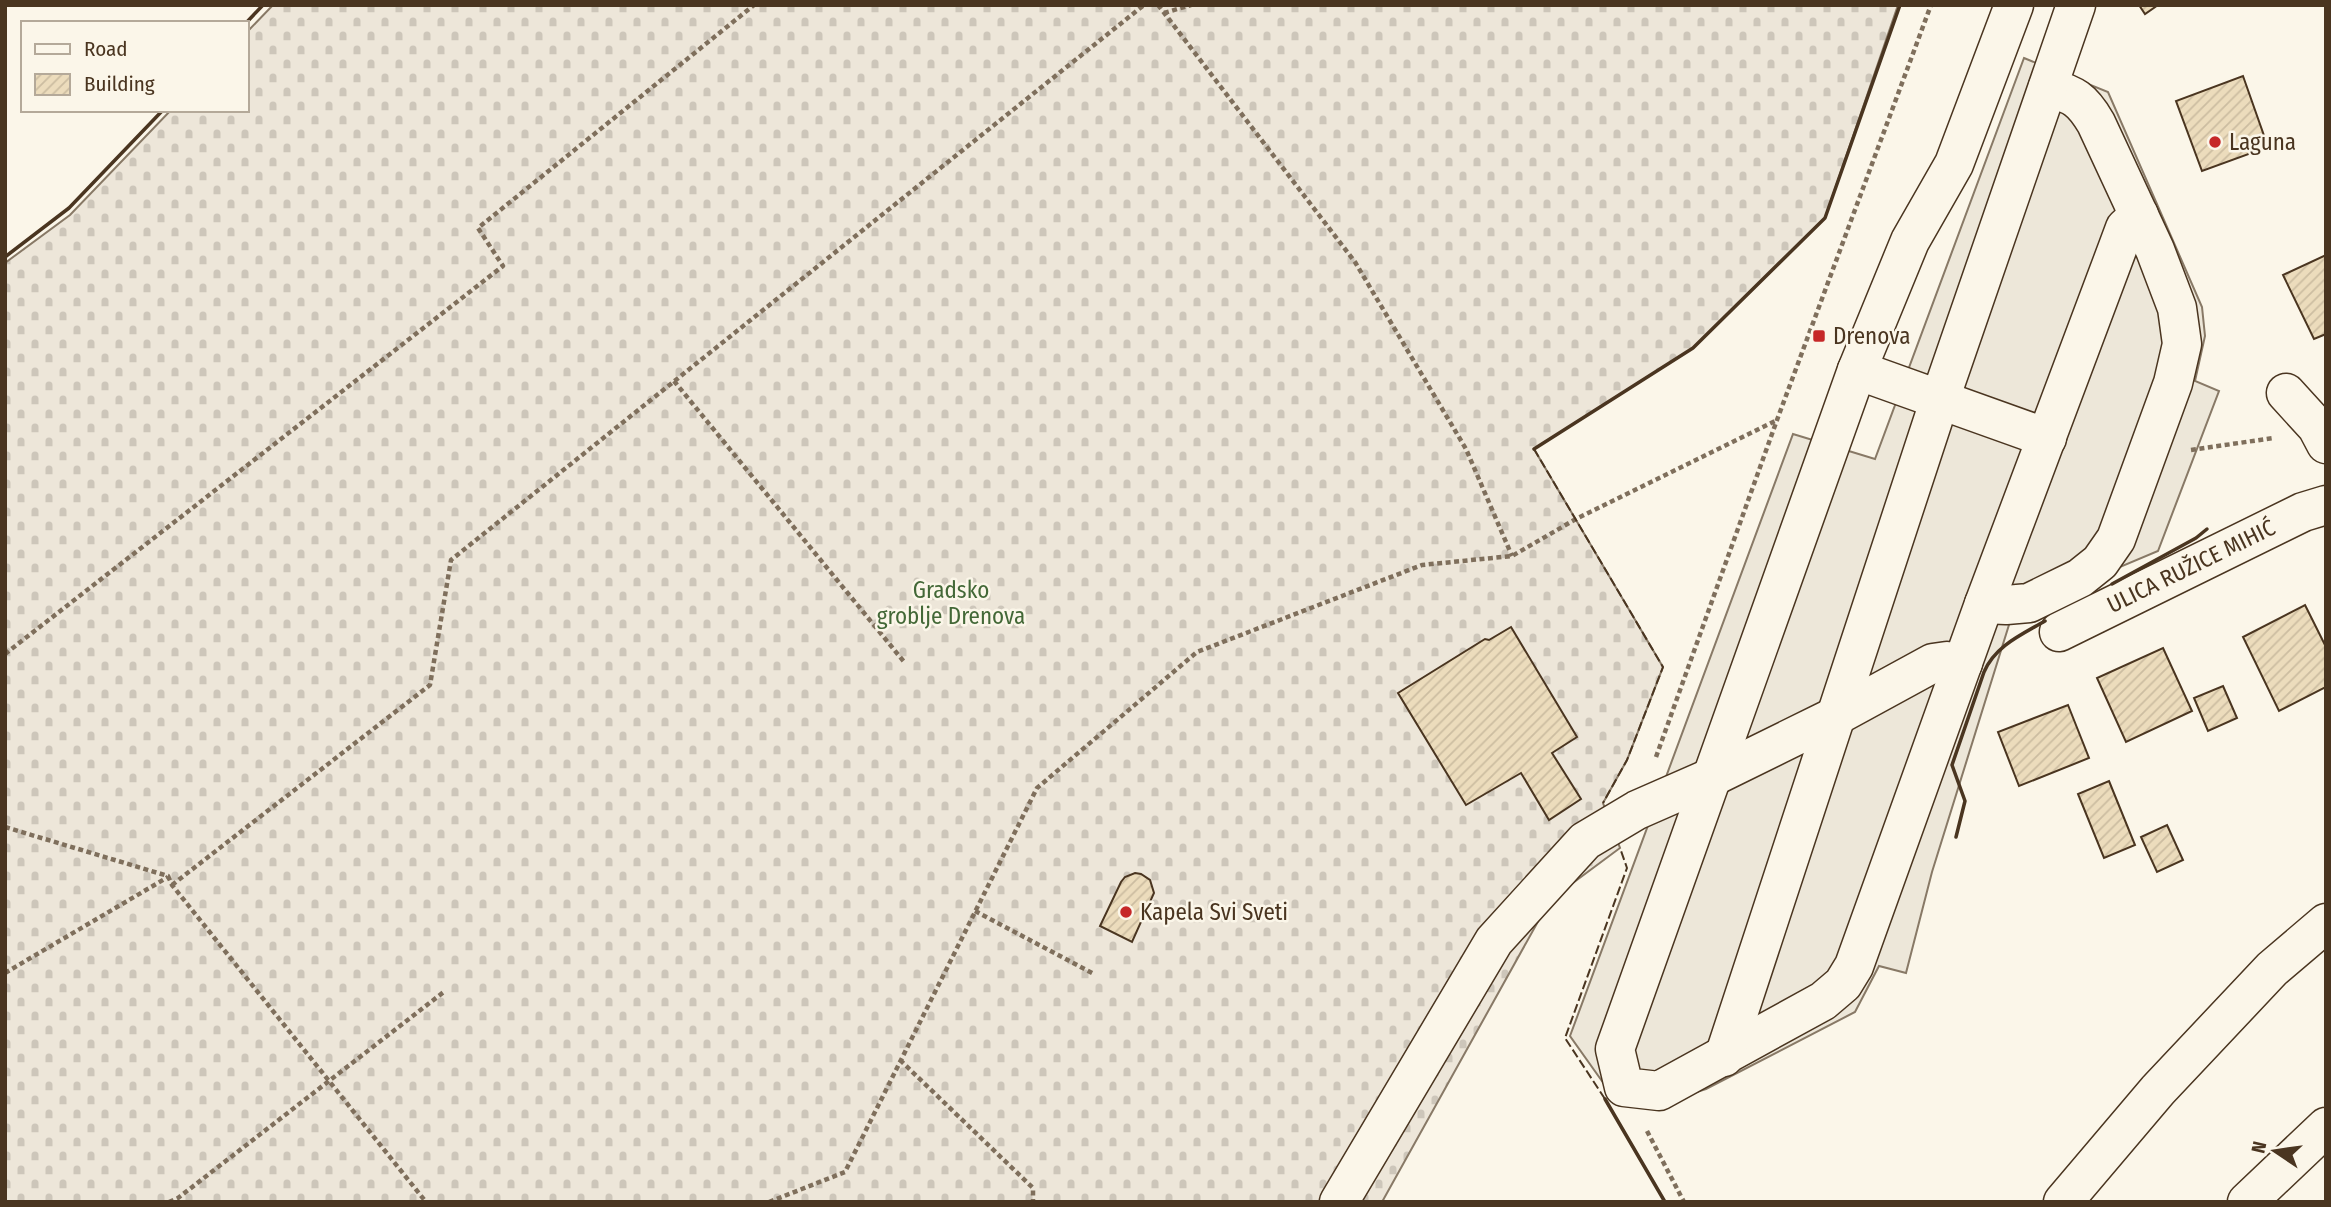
<svg xmlns="http://www.w3.org/2000/svg" width="2331" height="1207" font-family="'Fira Sans Condensed',sans-serif">
<style>
.cemetery{fill:url(#cemetery-stones);stroke:#887966;stroke-width:2}
.parking{fill:#ede7d9;stroke:#887966;stroke-width:2}
.building{fill:url(#building-hatch);stroke:#4a3520;stroke-width:2}
.lines{fill:none;stroke-linecap:round;stroke-linejoin:round}
.minor-casing{stroke:#4a3520;stroke-width:41}
.path{stroke:#7f6f5c;stroke-width:4.5;stroke-dasharray:5 3.5;stroke-linecap:butt}
.minor{stroke:#fbf6e9;stroke-width:38}
.fence{stroke:#4a3520;stroke-width:2;stroke-dasharray:9 3.5;stroke-linecap:butt}
.wall{stroke:#4a3520;stroke-width:3.5}
.poi-dot{fill:#c62828;stroke:#fbf6e9;stroke-width:2.5}
.labels{text-anchor:middle;dominant-baseline:central;stroke-width:5;stroke-linejoin:round;paint-order:stroke}
.poi-label{font-size:23px;fill:#4a3520;stroke:#fbf6e9;text-anchor:start}
.street-label{font-size:23px;fill:#4a3520;stroke:#fbf6e9}
.park-label{font-size:23px;fill:#436837;stroke:#fbf6e9}
</style>
<defs>
<pattern id="cemetery-stones" width="16" height="16" patternUnits="userSpaceOnUse" patternTransform="scale(1.75)"><rect width="16" height="16" fill="#ede6d9"/><path d="M2 7V4a2 2 0 0 1 4 0v3zM10 15v-3a2 2 0 0 1 4 0v3z" fill="#cdc6ba"/></pattern>
<pattern id="building-hatch" width="6" height="6" patternUnits="userSpaceOnUse" patternTransform="scale(1.75)"><rect width="6" height="6" fill="#ecdcbc"/><path d="M-1 1l2-2M0 6l6-6M5 7l2-2" fill="none" stroke="#ccbda1"/></pattern>
</defs>
<rect width="100%" height="100%" fill="#fbf6e9"/>
<path class="cemetery" d="M 273,5 L 1898,5 L 1825,218 L 1693,348 L 1534,449 L 1663,667 L 1627,760 L 1603,803 L 1620,848 L 1550,900 L 1382,1202 L 5,1202 L 5,263 L 70,215 L 171,110 L 247,110 L 247,32 Z"/>
<path class="parking" d="M 2024,58 L 2108,92 L 2202,307 L 2205,336 L 2195,381 L 2219,391 L 2158,551 L 2013,612 L 1932,872 L 1906,973 L 1879,966 L 1855,1012 L 1706,1089 L 1646,1108 L 1614,1098 L 1570,1036 L 1793,434 L 1875,459 Z"/>
<g class="building">
<path d="M 2139,5 L 2158,5 L 2145,14 Z"/>
<path d="M 2243,76 L 2268,147 L 2202,171 L 2176,101 Z"/>
<path d="M 2326,255 L 2326,334 L 2314,339 L 2283,275 Z"/>
<path d="M 2305,605 L 2326,647 L 2326,687 L 2279,711 L 2243,637 Z"/>
<path d="M 1511,627 L 1577,737 L 1552,753 L 1581,799 L 1549,820 L 1521,773 L 1466,805 L 1398,693 L 1485,639 L 1489,640 Z"/>
<path d="M 2163,648 L 2192,711 L 2126,742 L 2097,678 Z"/>
<path d="M 2223,686 L 2237,718 L 2208,731 L 2194,698 Z"/>
<path d="M 2068,705 L 2089,758 L 2019,786 L 1998,732 Z"/>
<path d="M 2109,781 L 2135,845 L 2104,858 L 2078,794 Z"/>
<path d="M 2167,825 L 2183,860 L 2157,872 L 2141,837 Z"/>
<path d="M 1135,873 L 1141,874 L 1150,880 L 1154,893 L 1132,942 L 1100,926 L 1121,882 L 1125,877 Z"/>
</g>
<g class="lines">
<g class="minor-casing">
<g id="minor">
<path d="M 2014,5 L 1954,164 L 1910,241 L 1857,370 L 1615,1049 L 1624,1087 L 1659,1091 L 1823,1001 L 1843,984 L 1854,966 L 1984,604 L 2118,247 L 2125,228 L 2139,215"/>
<path d="M 1857,370 L 2047,438"/>
<path d="M 2286,393 L 2317,427 L 2326,444"/>
<path d="M 1984,604 L 2006,605 L 2029,603 L 2080,578 L 2100,562 L 2116,539 L 2173,383 L 2182,344 L 2177,308 L 2155,250 L 2096,123 C 2082,99 2074,95 2048,87"/>
<path d="M 2059,632 L 2303,512 L 2326,505"/>
<path d="M 1724,1057 L 1940,399 L 2076,5"/>
<path d="M 1339,1202 L 1494,941 L 1585,841 L 1637,810 L 1710,778 L 1834,717 L 1933,663 L 1947,661 L 1963,663"/>
<path d="M 2063,1202 L 2158,1090 L 2272,969 L 2326,923"/>
<path d="M 2247,1202 L 2326,1127"/>
</g>
</g>
<g class="path">
<path d="M 1158,5 L 1355,262 L 1466,449 L 1512,556"/>
<path d="M 1164,13 L 1191,5"/>
<path d="M 674,381 L 905,663"/>
<path d="M 2191,450 L 2273,438"/>
<path d="M 5,654 L 503,266 L 478,228 L 754,5"/>
<path d="M 1656,757 L 1777,420 L 1931,5"/>
<path d="M 5,827 L 168,876 L 172,885 L 426,1202"/>
<path d="M 172,885 L 430,685 L 451,560 L 1144,5"/>
<path d="M 975,911 L 1094,974"/>
<path d="M 5,973 L 168,877"/>
<path d="M 900,1060 L 1033,1188 L 1033,1202"/>
<path d="M 1647,1131 L 1684,1202"/>
<path d="M 169,1202 L 178,1198 L 445,991"/>
<path d="M 769,1202 L 845,1172 L 1037,788 L 1197,652 L 1422,565 L 1512,556 L 1576,519 L 1777,420"/>
</g>
<use href="#minor" class="minor"/>
<g class="fence">
<path d="M 1534,449 L 1663,667 L 1627,760 L 1603,803"/>
<path d="M 1605,1099 L 1565,1038 L 1627,868 L 1620,848"/>
</g>
<g class="wall">
<path d="M 246,23 L 263,5"/>
<path d="M 5,257 L 69,208 L 163,110"/>
<path d="M 1534,449 L 1693,348 L 1825,218 L 1900,5"/>
<path d="M 2112,584 L 2196,538 L 2207,529"/>
<path d="M 1956,837 L 1965,801 L 1952,765 L 1984,672 C 1995,646 2021,635 2045,621"/>
<path d="M 1605,1099 L 1665,1202"/>
</g>
</g>
<g class="poi-dot">
<circle cx="2215" cy="142" r="7"/>
<rect x="1812" y="329" width="14" height="14" rx="3.5"/>
<circle cx="1126" cy="912" r="7"/>
</g>
<g class="labels">
<g class="poi-label">
<text x="2229" y="142">Laguna</text>
<text x="1833" y="336">Drenova</text>
<text x="1140" y="912">Kapela Svi Sveti</text>
</g>
<g class="street-label">
<text transform="translate(2191 566) rotate(-26)">ULICA RUŽICE MIHIĆ</text>
</g>
<g class="park-label">
<text x="951" y="590">Gradsko<tspan x="951" dy="26">groblje Drenova</tspan></text>
</g>
</g>
<rect width="2331" height="1207" fill="none" stroke="#4a3520" stroke-width="14"/>
<rect x="21" y="21" width="228" height="91" fill="#fbf6e9" stroke="#b4a999" stroke-width="2"/>
<rect x="35" y="44" width="35" height="10" fill="#fbf6e9" stroke="#b4a999" stroke-width="2"/>
<text x="84" y="56" font-size="21" fill="#4a3520">Road</text>
<rect x="35" y="74" width="35" height="21" fill="url(#building-hatch)" stroke="#b4a999" stroke-width="2"/>
<text x="84" y="91" font-size="21" fill="#4a3520">Building</text>
<g transform="translate(2275 1151) rotate(283)" stroke="#fbf6e9" stroke-width="5" paint-order="stroke">
<path d="M0-5L12 26L0 18L-12 26Z" fill="#4a3520"/>
<text y="-10" font-size="19" font-weight="bold" text-anchor="middle" fill="#4a3520">N</text>
</g>
</svg>
